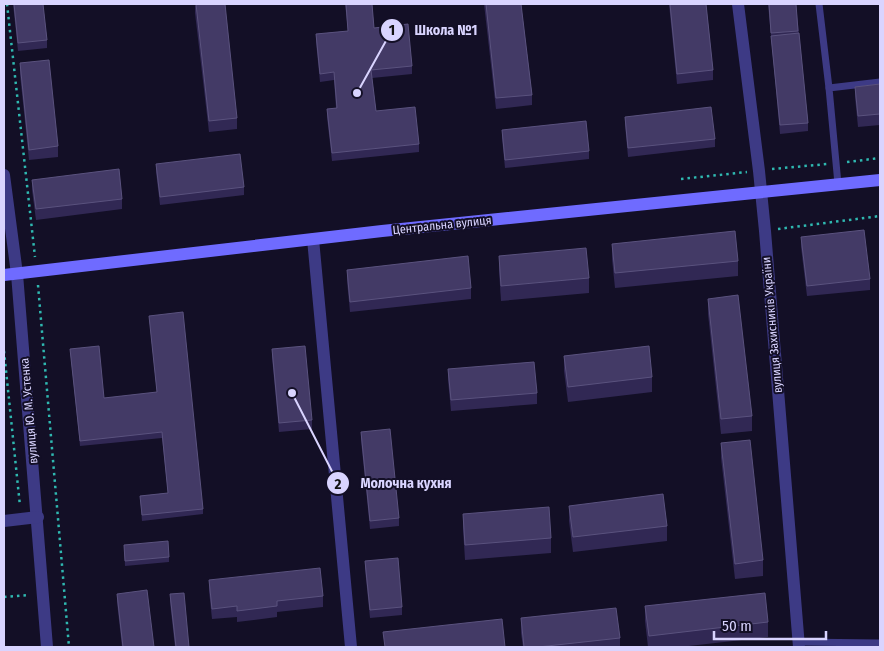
<svg xmlns="http://www.w3.org/2000/svg" width="884" height="651" font-family="'Fira Sans Condensed',sans-serif">
<style>
.lines{fill:none;stroke-linecap:round;stroke-linejoin:round}
.path{stroke:#2fb8b0;stroke-width:2.5;stroke-dasharray:2.5 4;stroke-linecap:butt}
.service{stroke:#3d3a85;stroke-width:7}
.minor{stroke:#3d3a85;stroke-width:12}
.secondary{stroke:#6f6bff;stroke-width:12}
.wall{fill:#312854}
.building{fill:#433a66;stroke:#5a527e}
.labels{text-anchor:middle;dominant-baseline:central;stroke-width:4;stroke-linejoin:round;paint-order:stroke}
.street-label{font-size:12px;fill:#d9d4ff;stroke:#130f26}
.leader{fill:none;stroke:#d9d4ff;stroke-width:2}
.callout-dot{fill:#d9d4ff;stroke:#130f26;stroke-width:2}
.mark-label{font-size:15px;text-anchor:middle;font-weight:bold;fill:#111}
.callout-label{font-size:14px;text-anchor:middle;font-weight:bold;fill:#d9d4ff;stroke:#130f26;stroke-width:4;stroke-linejoin:round;paint-order:stroke}
</style>
<rect width="100%" height="100%" fill="#130f26"/>
<g class="lines">
<g class="path">
<path d="M 7,4 L 35,257"/>
<path d="M 847,162 L 880,158"/>
<path d="M 772,169 L 827,164"/>
<path d="M 681,179 L 747,172"/>
<path d="M 778,229 L 880,216"/>
<path d="M 38,285 L 69,647"/>
<path d="M 4,351 L 20,506"/>
<path d="M 4,597 L 29,595"/>
</g>
<g class="service">
<path d="M 819,4 L 829,88"/>
<path d="M 838,184 L 829,88 L 880,82"/>
<path d="M 798,642 L 880,643"/>
</g>
<g class="minor">
<path d="M 738,4 L 759,171 L 765,231 L 799,647"/>
<path d="M 4,175 L 17,274 L 47,647"/>
<path d="M 313,239 L 351,647"/>
<path d="M 4,521 L 38,517"/>
</g>
<path class="secondary" d="M 4,275 L 382,231 L 880,180"/>
</g>
<g class="wall">
<path d="M 13,4 L 43,4 L 47,40 L 47,48 L 18,51 Z"/>
<path d="M 195,4 L 237,118 L 237,129 L 209,132 L 195,13 Z"/>
<path d="M 345,4 L 372,4 L 374,28 L 412,66 L 412,74 L 372,78 L 376,111 L 419,144 L 419,152 L 332,161 L 327,117 L 327,109 L 336,108 L 334,80 L 320,82 L 316,42 L 316,34 L 348,31 Z"/>
<path d="M 484,4 L 521,4 L 532,95 L 532,105 L 496,109 Z"/>
<path d="M 669,4 L 706,4 L 713,70 L 713,80 L 677,84 Z"/>
<path d="M 768,4 L 796,4 L 808,123 L 808,131 L 780,134 Z"/>
<path d="M 20,63 L 58,146 L 58,157 L 29,160 L 20,74 Z"/>
<path d="M 880,84 L 880,125 L 858,127 L 855,97 L 855,87 Z"/>
<path d="M 625,117 L 715,139 L 715,147 L 628,157 L 625,125 Z"/>
<path d="M 502,130 L 589,151 L 589,159 L 505,168 L 502,138 Z"/>
<path d="M 156,164 L 244,187 L 244,195 L 160,205 L 156,172 Z"/>
<path d="M 32,180 L 122,199 L 122,209 L 36,220 L 32,190 Z"/>
<path d="M 801,237 L 870,279 L 870,290 L 807,296 L 801,247 Z"/>
<path d="M 612,244 L 738,261 L 738,276 L 615,288 L 612,259 Z"/>
<path d="M 499,256 L 589,278 L 589,293 L 501,301 L 499,271 Z"/>
<path d="M 347,270 L 471,288 L 471,299 L 350,312 L 347,281 Z"/>
<path d="M 708,299 L 752,416 L 752,431 L 721,434 L 708,314 Z"/>
<path d="M 149,316 L 203,509 L 203,514 L 142,521 L 140,496 L 168,493 L 162,438 L 80,446 L 70,349 L 104,398 L 157,393 Z"/>
<path d="M 272,349 L 312,420 L 312,429 L 279,432 L 272,357 Z"/>
<path d="M 564,356 L 652,377 L 652,392 L 568,402 L 564,371 Z"/>
<path d="M 448,369 L 537,393 L 537,404 L 451,411 L 448,380 Z"/>
<path d="M 361,432 L 399,518 L 399,526 L 370,529 L 361,440 Z"/>
<path d="M 721,443 L 763,560 L 763,576 L 735,579 L 721,458 Z"/>
<path d="M 569,506 L 667,526 L 667,541 L 573,552 L 569,521 Z"/>
<path d="M 463,514 L 551,538 L 551,553 L 465,560 L 463,529 Z"/>
<path d="M 124,545 L 169,557 L 169,562 L 125,566 Z"/>
<path d="M 365,561 L 402,607 L 402,615 L 370,618 L 365,569 Z"/>
<path d="M 209,580 L 323,596 L 323,607 L 277,612 L 277,617 L 237,622 L 237,617 L 212,619 L 209,591 Z"/>
<path d="M 117,594 L 154,647 L 122,647 L 117,602 Z"/>
<path d="M 170,594 L 189,647 L 175,647 L 170,602 Z"/>
<path d="M 645,606 L 768,622 L 768,637 L 680,647 L 648,647 L 645,621 Z"/>
<path d="M 521,618 L 620,638 L 620,647 L 523,647 L 521,633 Z"/>
</g>
<g class="building">
<path d="M 14,4 L 43,4 L 47,40 L 18,43 Z"/>
<path d="M 196,4 L 225,4 L 237,118 L 209,121 Z"/>
<path d="M 346,4 L 372,4 L 374,28 L 408,24 L 412,66 L 371,70 L 376,111 L 415,107 L 419,144 L 332,153 L 327,109 L 337,108 L 334,72 L 320,74 L 316,34 L 348,31 Z"/>
<path d="M 486,4 L 521,4 L 532,95 L 496,98 Z"/>
<path d="M 670,4 L 706,4 L 713,70 L 677,74 Z"/>
<path d="M 769,4 L 796,4 L 798,31 L 771,33 Z"/>
<path d="M 799,33 L 808,123 L 780,125 L 771,36 Z"/>
<path d="M 49,60 L 58,146 L 29,150 L 20,63 Z"/>
<path d="M 880,84 L 880,114 L 858,116 L 855,87 Z"/>
<path d="M 711,107 L 715,139 L 628,148 L 625,117 Z"/>
<path d="M 586,121 L 589,151 L 505,160 L 502,130 Z"/>
<path d="M 240,154 L 244,187 L 160,197 L 156,164 Z"/>
<path d="M 119,169 L 122,199 L 36,209 L 32,180 Z"/>
<path d="M 864,230 L 870,279 L 807,286 L 801,237 Z"/>
<path d="M 735,231 L 738,261 L 615,273 L 612,244 Z"/>
<path d="M 586,248 L 589,278 L 501,286 L 499,256 Z"/>
<path d="M 468,256 L 471,288 L 350,302 L 347,270 Z"/>
<path d="M 738,295 L 752,416 L 721,419 L 708,299 Z"/>
<path d="M 183,312 L 203,509 L 142,515 L 140,496 L 168,493 L 162,432 L 80,441 L 70,349 L 99,346 L 104,398 L 157,392 L 149,316 Z"/>
<path d="M 305,346 L 312,420 L 279,423 L 272,349 Z"/>
<path d="M 649,346 L 652,377 L 568,387 L 564,356 Z"/>
<path d="M 534,362 L 537,393 L 451,400 L 448,369 Z"/>
<path d="M 390,429 L 399,518 L 370,521 L 361,432 Z"/>
<path d="M 750,440 L 763,560 L 735,564 L 721,443 Z"/>
<path d="M 663,494 L 667,526 L 573,537 L 569,506 Z"/>
<path d="M 549,507 L 551,538 L 465,545 L 463,514 Z"/>
<path d="M 168,541 L 169,557 L 125,561 L 124,545 Z"/>
<path d="M 398,558 L 402,607 L 370,610 L 365,561 Z"/>
<path d="M 320,568 L 323,596 L 277,601 L 277,606 L 237,611 L 237,606 L 212,609 L 209,580 Z"/>
<path d="M 147,590 L 154,647 L 123,647 L 117,594 Z"/>
<path d="M 184,593 L 189,647 L 176,647 L 170,594 Z"/>
<path d="M 765,593 L 768,622 L 649,636 L 645,606 Z"/>
<path d="M 616,608 L 620,638 L 538,647 L 524,647 L 521,618 Z"/>
<path d="M 502,619 L 505,647 L 385,647 L 383,632 Z"/>
</g>
<g class="labels">
<g class="street-label">
<text transform="translate(442 225) rotate(-6)">Центральна вулиця</text>
<text transform="translate(772 325) rotate(-95)">вулиця Захисників України</text>
<text transform="translate(29 411) rotate(-95)">вулиця Ю. М. Устенка</text>
</g>
</g>
<path class="leader" d="M357 93L392 30M292 393L338 483"/>
<g class="callout-dot">
<circle cx="357" cy="93" r="5"/>
<circle cx="292" cy="393" r="5"/>
<circle cx="392" cy="30" r="12"/>
<circle cx="338" cy="483" r="12"/>
</g>
<g class="mark-label">
<text x="392" y="35">1</text>
<text x="338" y="489">2</text>
</g>
<g class="callout-label">
<text x="446" y="35">Школа №1</text>
<text x="406" y="488">Молочна кухня</text>
</g>
<rect width="884" height="651" fill="none" stroke="#d9d4ff" stroke-width="10"/>
<path d="M714 631v8h112v-8" fill="none" stroke="#d9d4ff" stroke-width="2.5"/>
<text x="722" y="631" font-size="15" fill="#d9d4ff" stroke="#130f26" stroke-width="4" paint-order="stroke">50 m</text>
</svg>
